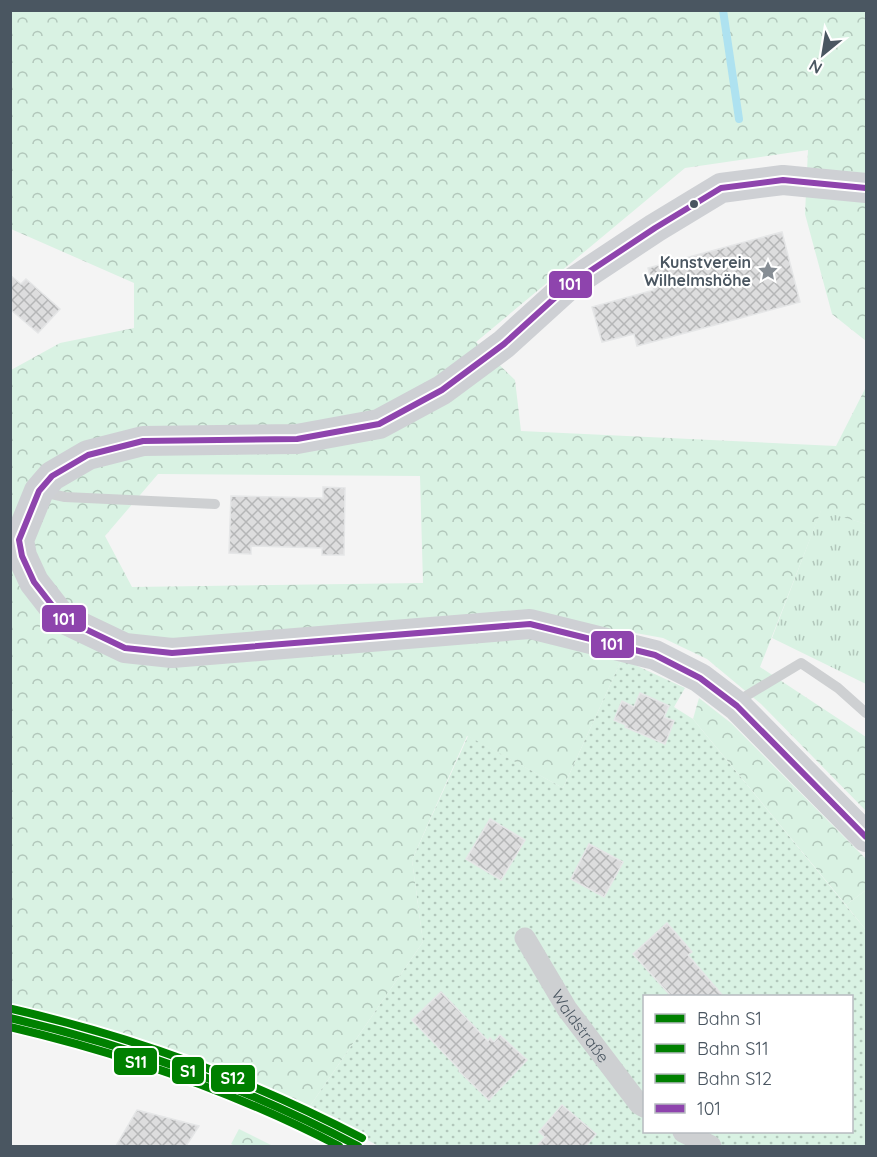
<svg xmlns="http://www.w3.org/2000/svg" width="877" height="1157" font-family="Quicksand,sans-serif">
<style>
.grass{fill:url(#grass-tufts)}
.forest{fill:url(#forest-crowns);fill-rule:evenodd}
.garden{fill:url(#garden-dots);fill-rule:evenodd}
.lines{fill:none;stroke-linecap:round;stroke-linejoin:round}
.stream{stroke:#aee2f0;stroke-width:8}
.building{fill:url(#building-cross-hatch);stroke:#e5e6e7;stroke-width:1.5}
.service{stroke:#ced0d2;stroke-width:10}
.minor{stroke:#ced0d2;stroke-width:21}
.secondary{stroke:#ced0d4;stroke-width:30}
.bus-1-casing{stroke:#fff;stroke-width:10}
.bus-1{stroke:#8e44ad;stroke-width:6}
.rail-1-casing{stroke:#fff;stroke-width:12}
.rail-2-casing{stroke:#fff;stroke-width:12}
.rail-3-casing{stroke:#fff;stroke-width:12}
.rail-1{stroke:#008000;stroke-width:8}
.rail-2{stroke:#008000;stroke-width:8}
.rail-3{stroke:#008000;stroke-width:8}
.bus-dot{fill:#4a5661;stroke:#fff;stroke-width:2}
.labels{text-anchor:middle;dominant-baseline:central;stroke-width:4.5;stroke-linejoin:round;paint-order:stroke}
.poi-label{font-size:16px;font-weight:bold;fill:#4a5661;stroke:#fff;text-anchor:end}
.street-label{font-size:16px;fill:#4a5661;stroke:#fff}
.line-badge{stroke:#fff;stroke-width:2}
.badge-label{font-size:16px;text-anchor:middle;font-weight:bold;fill:#fff}
</style>
<defs>
<pattern id="grass-tufts" width="24" height="20" patternUnits="userSpaceOnUse" patternTransform="scale(1.5)"><rect width="24" height="20" fill="#d9f2e3"/><path d="M3 7l-1-3M5 7V3M7 7l1-3M15 17l-1-3M17 17v-4M19 17l1-3" fill="none" stroke="#b2c7bb"/></pattern>
<pattern id="forest-crowns" width="20" height="18" patternUnits="userSpaceOnUse" patternTransform="scale(1.5)"><rect width="20" height="18" fill="#d9f2e3"/><path d="M2 6a3 3 0 1 1 6 0M12 15a3 3 0 1 1 6 0" fill="none" stroke="#b2c7bb"/></pattern>
<pattern id="garden-dots" width="8" height="8" patternUnits="userSpaceOnUse" patternTransform="scale(1.5)"><rect width="8" height="8" fill="#d9f2e3"/><path d="M2 2h.1M6 6h.1" fill="none" stroke="#b2c7bb" stroke-width="1.8" stroke-linecap="round"/></pattern>
<pattern id="building-cross-hatch" width="8" height="8" patternUnits="userSpaceOnUse" patternTransform="scale(1.5)"><rect width="8" height="8" fill="#ddddde"/><path d="M0 0l8 8M0 8l8-8" fill="none" stroke="#b5b6b7"/></pattern>
</defs>
<rect width="100%" height="100%" fill="#f4f4f4"/>
<g class="grass">
<path d="M 821,510 L 866,524 L 866,684 L 772,638 Z"/>
<path d="M 866,890 L 866,930 L 846,905 Z"/>
</g>
<g class="forest">
<path d="M 11,11 L 866,11 L 866,341 L 832,314 L 805,214 L 808,150 L 685,168 L 476,342 L 515,380 L 521,431 L 836,446 L 866,387 L 866,524 L 821,511 L 760,667 L 866,737 L 866,811 L 761,704 L 707,659 L 663,638 L 630,632 L 622,659 L 563,788 L 467,736 L 412,860 L 423,942 L 310,1106 L 241,1075 L 162,1047 L 11,1006 L 11,370 L 60,343 L 134,328 L 134,283 L 11,229 ZM 158,474 L 420,476 L 423,583 L 132,587 L 105,536 Z"/>
<path d="M 699,698 L 731,723 L 866,859 L 866,890 L 846,905 L 693,719 Z"/>
<path d="M 239,1129 L 273,1146 L 235,1146 L 231,1144 Z"/>
</g>
<path class="garden" d="M 622,659 L 685,688 L 674,707 L 693,719 L 866,930 L 866,1146 L 378,1146 L 310,1106 L 423,942 L 412,860 L 468,736 L 563,788 ZM 644,996 L 852,996 L 852,1132 L 644,1132 Z"/>
<g class="lines">
<path class="stream" d="M 723,10 L 739,119"/>
</g>
<g class="building">
<path d="M 782,232 L 800,302 L 637,346 L 634,334 L 602,342 L 592,307 L 654,290 L 648,268 Z"/>
<path d="M 10,275 L 21,284 L 26,279 L 60,309 L 38,333 L 10,309 Z"/>
<path d="M 323,487 L 345,488 L 344,555 L 322,555 L 322,548 L 251,546 L 251,554 L 229,553 L 231,496 L 323,498 Z"/>
<path d="M 640,693 L 669,706 L 664,717 L 674,721 L 665,744 L 625,727 L 626,725 L 614,720 L 622,701 L 634,707 Z"/>
<path d="M 490,819 L 525,840 L 501,880 L 466,859 Z"/>
<path d="M 589,844 L 623,862 L 604,897 L 571,879 Z"/>
<path d="M 667,923 L 692,952 L 688,955 L 723,996 L 671,996 L 633,954 Z"/>
<path d="M 441,992 L 488,1041 L 490,1038 L 494,1042 L 500,1035 L 527,1060 L 489,1100 L 459,1071 L 460,1070 L 412,1020 Z"/>
<path d="M 562,1105 L 596,1134 L 586,1146 L 537,1146 L 545,1137 L 539,1132 Z"/>
<path d="M 137,1110 L 199,1126 L 186,1146 L 116,1146 Z"/>
</g>
<g class="lines">
<g class="service">
<path d="M 42,492 L 65,497 L 215,504"/>
<path d="M 739,704 L 746,696 L 801,663 L 838,688 L 866,713"/>
</g>
<g class="minor">
<path id="s1" d="M 525,938 L 567,1009 L 639,1104 L 644,1107"/>
<path d="M 683,1132 L 711,1146"/>
</g>
<path class="secondary" d="M 866,188 L 783,180 L 721,188 L 655,228 L 569,285 L 504,344 L 442,390 L 379,424 L 297,439 L 143,441 L 88,455 L 52,476 L 39,491 L 19,540 L 22,556 L 34,582 L 62,618 L 125,648 L 172,653 L 530,624 L 655,655 L 700,678 L 737,706 L 866,837"/>
<g class="bus-1-casing">
<path id="bus-1" d="M 866,188 L 783,180 L 721,188 L 655,228 L 569,285 L 504,344 L 442,390 L 379,424 L 297,439 L 143,441 L 88,455 L 52,476 L 39,491 L 19,540 L 22,556 L 34,582 L 62,618 L 125,648 L 172,653 L 530,624 L 655,655 L 700,678 L 737,706 L 866,837"/>
</g>
<use href="#bus-1" class="bus-1"/>
<g class="rail-1-casing">
<path id="rail-1" d="M 10,1018 C 135,1047 244,1087 358,1146"/>
</g>
<g class="rail-2-casing">
<path id="rail-2" d="M 10,1027 C 125,1054 235,1092 339,1146"/>
</g>
<g class="rail-3-casing">
<path id="rail-3" d="M 12,1009 C 138,1038 248,1079 362,1138"/>
</g>
<use href="#rail-1" class="rail-1"/>
<use href="#rail-2" class="rail-2"/>
<use href="#rail-3" class="rail-3"/>
</g>
<defs>
<g id="sight-bare" transform="scale(1.62)"><path d="M0-6L1.8-2.2L6-1.7L2.9 1.2L3.7 5.4L0 3.3L-3.7 5.4L-2.9 1.2L-6-1.7L-1.8-2.2Z" fill="#868d94" stroke="#fff" stroke-width="2.5" paint-order="stroke"/></g>
</defs>
<g fill-rule="evenodd">
<use href="#sight-bare" x="768" y="271"/>
</g>
<circle class="bus-dot" cx="694" cy="204" r="5"/>
<g class="labels">
<g class="poi-label">
<text x="751" y="262">Kunstverein<tspan x="751" dy="18">Wilhelmshöhe</tspan></text>
</g>
<g class="street-label">
<text stroke="none"><textPath href="#s1" startOffset="104">Waldstraße</textPath></text>
</g>
</g>
<g class="line-badge">
<rect x="548" y="270" width="45" height="29" rx="6" fill="#8e44ad"/>
<rect x="41" y="604" width="46" height="29" rx="6" fill="#8e44ad"/>
<rect x="590" y="630" width="45" height="29" rx="6" fill="#8e44ad"/>
<rect x="113" y="1047" width="45" height="29" rx="6" fill="#008000"/>
<rect x="171" y="1056" width="34" height="29" rx="6" fill="#008000"/>
<rect x="210" y="1064" width="46" height="29" rx="6" fill="#008000"/>
</g>
<g class="badge-label">
<text x="570" y="290">101</text>
<text x="64" y="625">101</text>
<text x="612" y="650">101</text>
<text x="136" y="1068">S11</text>
<text x="188" y="1077">S1</text>
<text x="233" y="1084">S12</text>
</g>
<rect width="877" height="1157" fill="none" stroke="#4a5661" stroke-width="24"/>
<rect x="643" y="995" width="210" height="138" fill="#ffffff" stroke="#b7bbc0" stroke-width="1.5"/>
<rect x="655" y="1014" width="30" height="9" fill="#008000" stroke="#b7bbc0" stroke-width="1.5"/>
<text x="697" y="1025" font-size="18" fill="#4a5661">Bahn S1</text>
<rect x="655" y="1044" width="30" height="9" fill="#008000" stroke="#b7bbc0" stroke-width="1.5"/>
<text x="697" y="1055" font-size="18" fill="#4a5661">Bahn S11</text>
<rect x="655" y="1074" width="30" height="9" fill="#008000" stroke="#b7bbc0" stroke-width="1.5"/>
<text x="697" y="1085" font-size="18" fill="#4a5661">Bahn S12</text>
<rect x="655" y="1104" width="30" height="9" fill="#8e44ad" stroke="#b7bbc0" stroke-width="1.5"/>
<text x="697" y="1115" font-size="18" fill="#4a5661">101</text>
<g transform="translate(823 54) rotate(210)" stroke="#ffffff" stroke-width="4.5" paint-order="stroke">
<path d="M0-4.5L10 22L0 15L-10 22Z" fill="#4a5661"/>
<text y="-9" font-size="16" font-weight="bold" text-anchor="middle" fill="#4a5661">N</text>
</g>
</svg>
